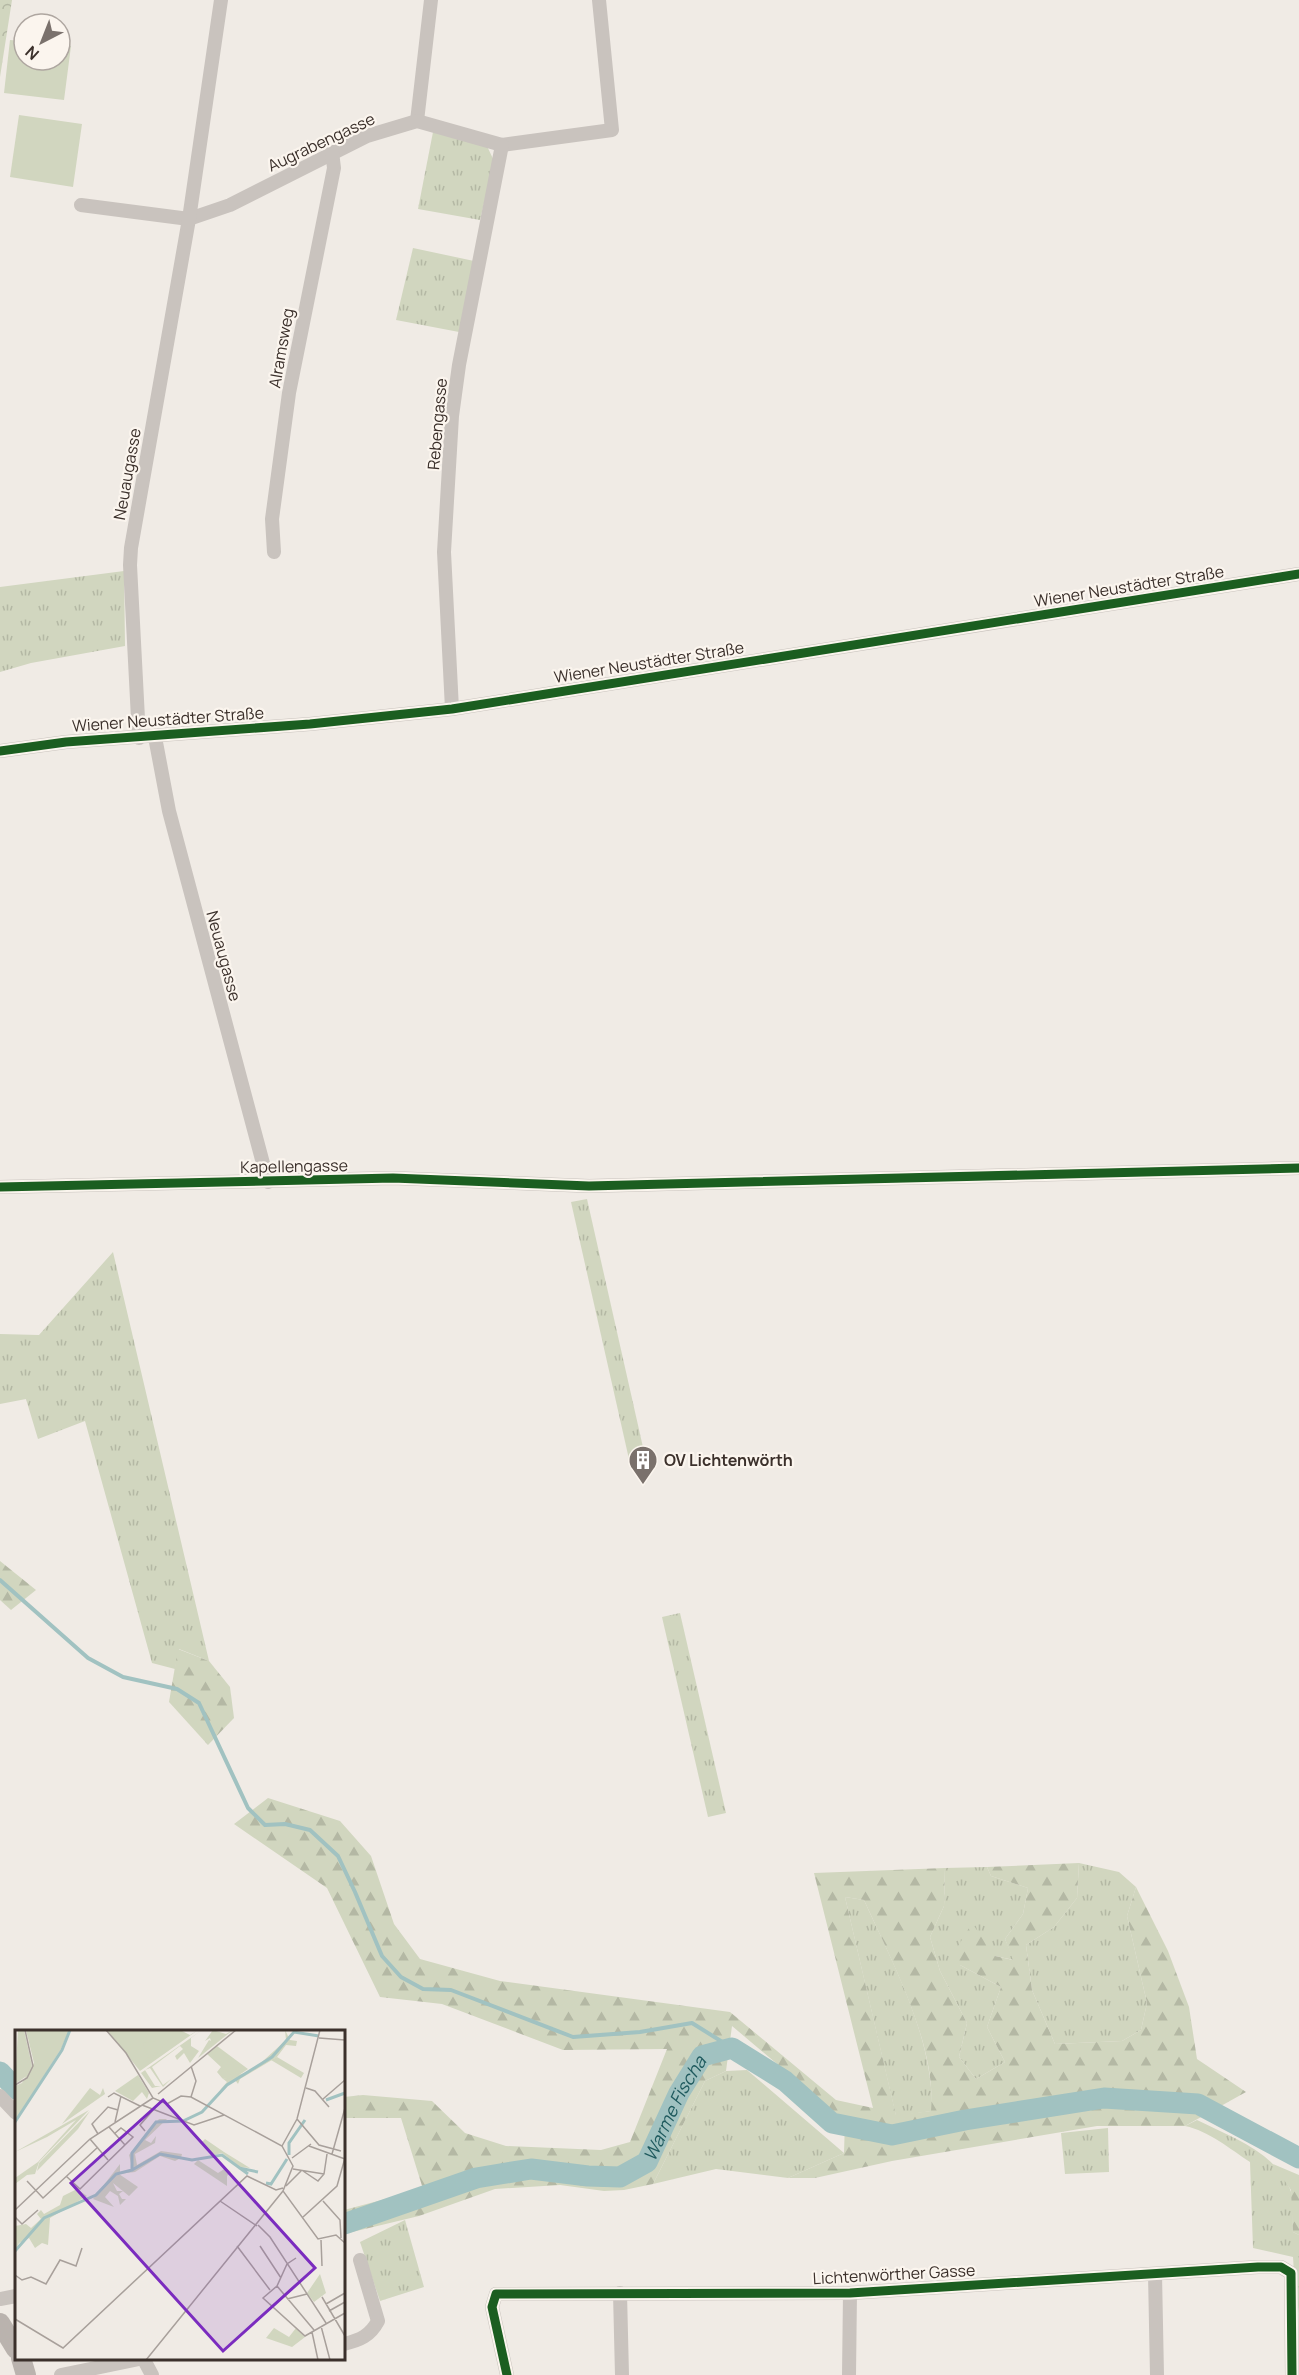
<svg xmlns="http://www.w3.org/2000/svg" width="1299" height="2375" font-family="Manrope,sans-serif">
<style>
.grass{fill:url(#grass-tufts)}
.forest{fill:url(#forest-firs);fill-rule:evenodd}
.park{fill:url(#park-crowns)}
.pitch{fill:#d1d6bf}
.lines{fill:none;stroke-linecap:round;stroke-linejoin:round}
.stream{stroke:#a1c2c1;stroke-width:4}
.river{stroke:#a1c2c1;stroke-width:21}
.minor{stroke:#c9c3be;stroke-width:14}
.secondary{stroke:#bab3ae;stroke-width:20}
.cycleway-casing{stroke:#fbf5ee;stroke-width:13}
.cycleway{stroke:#1b5e20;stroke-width:9}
.labels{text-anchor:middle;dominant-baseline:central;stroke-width:4.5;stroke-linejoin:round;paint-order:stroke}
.street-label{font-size:16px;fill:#3b302b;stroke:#fbf5ee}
.poi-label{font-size:16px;font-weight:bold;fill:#3b302b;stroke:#fbf5ee;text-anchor:start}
.water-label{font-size:18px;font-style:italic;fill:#1f5a5e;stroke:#fbf5ee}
.inset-river{fill:none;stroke:#a1c2c1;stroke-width:3}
.inset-road{fill:none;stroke:#a8a09b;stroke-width:1.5}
.view{fill:#7b2cbf;fill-opacity:0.15;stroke:#7b2cbf;stroke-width:3}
.inset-edge{fill:none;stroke:#3b302b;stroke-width:3}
</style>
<defs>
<pattern id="grass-tufts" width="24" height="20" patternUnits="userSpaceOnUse" patternTransform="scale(1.5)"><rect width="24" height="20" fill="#d1d6bf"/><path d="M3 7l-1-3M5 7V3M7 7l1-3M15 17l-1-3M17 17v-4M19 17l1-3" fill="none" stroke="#b4b8a4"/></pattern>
<pattern id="forest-firs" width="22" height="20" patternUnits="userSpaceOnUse" patternTransform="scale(1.5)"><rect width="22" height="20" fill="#d1d6bf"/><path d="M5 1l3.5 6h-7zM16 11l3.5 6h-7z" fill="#b4b8a4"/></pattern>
<pattern id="park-crowns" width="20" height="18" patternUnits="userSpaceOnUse" patternTransform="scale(1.5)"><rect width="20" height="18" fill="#d1d6bf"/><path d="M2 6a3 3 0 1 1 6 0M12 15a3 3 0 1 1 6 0" fill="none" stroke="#b4b8a4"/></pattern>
</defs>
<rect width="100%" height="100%" fill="#f0ebe5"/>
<g class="grass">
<path d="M 433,132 L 487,146 L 494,161 L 480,220 L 418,209 Z"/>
<path d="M 413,248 L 474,261 L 459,332 L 396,320 Z"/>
<path d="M 124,571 L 125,646 L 31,663 L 0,672 L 0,587 Z"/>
<path d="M 587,1199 L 647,1465 L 631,1468 L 571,1202 Z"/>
<path d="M 113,1252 L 209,1661 L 179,1649 L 175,1669 L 152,1663 L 85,1421 L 38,1439 L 26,1399 L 0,1404 L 0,1334 L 39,1335 Z"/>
<path d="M 680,1613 L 726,1813 L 708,1817 L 662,1617 Z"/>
<path d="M 1079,1863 L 1119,1872 L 1136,1887 L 1127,1916 L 1147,2003 L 1141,2030 L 1122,2041 L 1055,2044 L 1032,1990 L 1026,1945 L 1054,1927 L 1077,1898 Z"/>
<path d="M 987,1867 L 991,1876 L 1028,1888 L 1023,1914 L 1005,1939 L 1014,1960 L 995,1956 L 960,1965 L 1001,1987 L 987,2027 L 1005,2062 L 976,2079 L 959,2057 L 967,2023 L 940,1971 L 930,1937 L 944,1906 L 945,1868 Z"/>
<path d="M 845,1897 L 864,1900 C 894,1966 933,2036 932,2111 L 896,2116 Z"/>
<path d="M 747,2070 L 844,2153 L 788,2178 L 716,2169 L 653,2184 L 705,2081 L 726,2071 Z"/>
<path d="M 1197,2120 C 1231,2137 1274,2151 1290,2189 C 1295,2200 1292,2219 1293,2232 L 1299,2235 L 1299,2306 L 1297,2320 L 1293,2257 L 1253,2248 L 1250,2162 C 1230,2149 1209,2131 1185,2126 Z"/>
<path d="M 1108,2128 L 1109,2172 L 1065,2174 L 1061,2133 Z"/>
<path d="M 405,2220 L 424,2287 L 380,2301 L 360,2242 Z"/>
</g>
<g class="forest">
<path d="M 0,1561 L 36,1590 L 11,1610 L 0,1600 Z"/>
<path d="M 178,1649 L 209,1661 L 230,1687 L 234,1718 L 208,1745 L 169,1702 Z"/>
<path d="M 268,1798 L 340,1821 L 371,1856 L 394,1924 L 420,1959 L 500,1981 L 730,2012 L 836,2100 L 873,2108 L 814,1873 L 945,1868 L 944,1906 L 930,1937 L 940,1971 L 967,2023 L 959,2057 L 976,2079 L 1005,2062 L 987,2027 L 1001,1987 L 960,1965 L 957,1948 L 972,1923 L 995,1956 L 1013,1960 L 1005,1939 L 1023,1914 L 1028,1888 L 991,1876 L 987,1867 L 1079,1863 L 1077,1898 L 1054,1927 L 1026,1945 L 1032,1990 L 1055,2044 L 1122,2041 L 1141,2030 L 1147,2003 L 1127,1916 L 1136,1887 L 1168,1951 L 1189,2007 L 1197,2059 L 1246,2092 L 1185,2126 L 1097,2126 L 892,2161 L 815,2178 L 788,2178 L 844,2153 L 845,2121 L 732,2026 L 726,2071 L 705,2081 L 653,2184 L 624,2190 L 604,2191 L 560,2185 L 495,2189 L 419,2216 L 344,2234 L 344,2210 L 423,2189 L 401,2118 L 344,2118 L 344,2097 L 363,2095 L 432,2101 L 465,2133 L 506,2146 L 601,2150 L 630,2142 L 667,2049 L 563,2050 L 442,2004 L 380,1997 L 327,1888 L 234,1824 ZM 845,1897 L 864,1900 C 891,1960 937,2045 931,2111 L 896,2115 Z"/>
<path d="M 1273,2164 L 1299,2175 L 1299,2235 L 1293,2232 L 1291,2190 Z"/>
</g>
<path class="park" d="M 0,0 L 12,0 L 0,77 Z"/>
<g class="pitch">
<path d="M 10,40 L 24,41 L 24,60 L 60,60 L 60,45 L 71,46 L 64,100 L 4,93 Z"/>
<path d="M 19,115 L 82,124 L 73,187 L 10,177 Z"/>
</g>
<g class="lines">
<path class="stream" d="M 0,1580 L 88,1658 L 123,1677 L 177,1689 L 199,1703 L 248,1808 L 265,1825 L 285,1824 L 310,1830 L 338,1856 L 355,1892 L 382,1956 L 401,1977 L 423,1989 L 451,1990 L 573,2037 L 640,2032 L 692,2023 L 732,2048"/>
<g class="river">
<path d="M 0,2072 L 16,2089"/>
<path id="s1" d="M 344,2224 L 476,2178 L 531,2169 L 588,2176 L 620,2177 L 647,2162 L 679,2093 L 702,2056 L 732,2048 L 785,2081 L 832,2123 L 892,2135 L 965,2120 L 1104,2098 L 1198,2104 L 1299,2158"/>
</g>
<g class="minor">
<path d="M 417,121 L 431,0"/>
<path d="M 81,205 L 189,219 L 230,205 L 367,136 L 417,121 L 502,145 L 612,130 L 599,0"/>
<path d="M 274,552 L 272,519 L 289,393 L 334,168 L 332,152"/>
<path d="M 452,709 L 444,552 L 452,416 L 459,365 L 502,145"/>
<path d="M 155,737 L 169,811 L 268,1182"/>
<path d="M 139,738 L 130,565 L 131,548 L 189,219 L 221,0"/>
<path d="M 0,751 L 66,742 L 310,724 L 452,709 L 1299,574"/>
<path d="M 0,1187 L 393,1178 L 589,1186 L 1299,1168"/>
<path d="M 0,2096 L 16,2113"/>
<path d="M 1155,2274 L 1157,2375"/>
<path d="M 620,2293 L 622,2375"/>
<path d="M 0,2299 L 16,2296"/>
<path d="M 344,2344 C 360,2340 370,2336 378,2321 L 360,2260"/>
<path d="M 143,2358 L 152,2375"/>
<path d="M 61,2375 L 144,2358"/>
<path d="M 507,2375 L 492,2307 L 496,2294 L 850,2293 L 1258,2267 L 1281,2267 L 1291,2273 L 1292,2375"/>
<path d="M 849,2375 L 850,2293"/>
</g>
<g class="secondary">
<path d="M 0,2323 L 16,2349"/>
<path d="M 21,2358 L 26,2375"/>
</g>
<g class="cycleway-casing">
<g id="cycleway">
<path d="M 0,751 L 66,742 L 310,724 L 452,709 L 1299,574"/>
<path d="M 0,1187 L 393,1178 L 589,1186 L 1299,1168"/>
<path d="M 507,2375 L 492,2307 L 496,2294 L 850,2293 L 1258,2267 L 1281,2267 L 1291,2273 L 1292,2375"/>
</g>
</g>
<use href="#cycleway" class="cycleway"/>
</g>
<defs>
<g id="building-pin" transform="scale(1.5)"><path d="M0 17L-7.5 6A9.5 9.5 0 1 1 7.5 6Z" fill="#7a716c" stroke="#fbf5ee"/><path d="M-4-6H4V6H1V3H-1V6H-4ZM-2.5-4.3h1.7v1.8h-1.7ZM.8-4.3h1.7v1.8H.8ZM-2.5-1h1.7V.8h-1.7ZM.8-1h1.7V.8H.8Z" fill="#fff"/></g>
</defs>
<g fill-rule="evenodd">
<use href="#building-pin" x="643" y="1460"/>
</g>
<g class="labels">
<g class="street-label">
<text transform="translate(321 142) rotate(-25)">Augrabengasse</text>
<text transform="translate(281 348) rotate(-80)">Alramsweg</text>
<text transform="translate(437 424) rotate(-85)">Rebengasse</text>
<text transform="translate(127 474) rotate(-80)">Neuaugasse</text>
<text transform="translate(1129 586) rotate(-9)">Wiener Neustädter Straße</text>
<text transform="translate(649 662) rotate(-9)">Wiener Neustädter Straße</text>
<text transform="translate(168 719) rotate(-4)">Wiener Neustädter Straße</text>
<text transform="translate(224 956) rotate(75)">Neuaugasse</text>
<text transform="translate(294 1166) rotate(-1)">Kapellengasse</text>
<text transform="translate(894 2274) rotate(-3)">Lichtenwörther Gasse</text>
</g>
<g class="poi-label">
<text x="664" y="1460">OV Lichtenwörth</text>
</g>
<g class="water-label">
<text stroke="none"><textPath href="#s1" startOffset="376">Warme Fischa</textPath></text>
</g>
</g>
<g transform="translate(15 2030)">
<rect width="330" height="330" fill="#f0ebe5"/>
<path d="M 3,0 L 9,0 L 17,36 L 13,45 L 0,54 ZM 11,0 L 54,0 L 46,19 L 0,91 L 0,56 L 7,53 L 19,33 ZM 92,0 L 165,0 L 175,5 L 183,0 L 125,41 ZM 187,0 L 176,8 L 176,16 L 184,21 L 175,33 L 169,23 L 162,30 L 160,26 L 168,19 L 165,16 L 137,37 L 148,55 L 156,49 L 148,57 L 135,38 L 130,40 L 140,56 L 146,56 L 137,58 L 126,43 ZM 198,0 L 211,4 L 218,0 L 183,28 L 194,10 L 196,11 L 195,8 L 190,11 ZM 202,16 L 233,39 L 217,50 L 207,48 L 202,42 L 206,37 L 192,24 ZM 262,27 L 289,43 L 286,48 L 256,30 ZM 123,45 L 134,63 L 132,69 L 127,62 L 118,71 L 100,61 ZM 75,58 L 85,65 L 88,58 L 90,64 L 47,94 ZM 74,80 L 24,132 L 20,144 L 12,145 L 0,154 L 0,148 L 23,132 L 61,90 L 32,107 L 0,122 ZM 190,109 L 209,122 L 235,138 L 225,137 L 207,123 L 199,125 L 186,113 ZM 183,130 L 203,143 L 211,138 L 216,142 L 212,146 L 212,156 L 179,134 Z" fill="#d1d6bf"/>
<path d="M 136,0 L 158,0 L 159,4 L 136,30 L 142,21 L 133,28 L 128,13 L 141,11 L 130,9 ZM 270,0 L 275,10 L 282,11 L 281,16 L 271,15 L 262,27 L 225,49 L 223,54 L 220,50 L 205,60 L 212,52 L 207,48 L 219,49 L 211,40 L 223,45 L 237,41 L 271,10 ZM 75,81 L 63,99 L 22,141 L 24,133 ZM 144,89 L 152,89 L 130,110 L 136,113 L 141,106 L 140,113 L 120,124 L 122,135 L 146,121 L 167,124 L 166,128 L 160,131 L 145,126 L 120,142 L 104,144 L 123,157 L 114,166 L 98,153 L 102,161 L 108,161 L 104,164 L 107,169 L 111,169 L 105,175 L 103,166 L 95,161 L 90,167 L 99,177 L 78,169 L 105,134 L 105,142 L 118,141 L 114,125 ZM 62,159 L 72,166 L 35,188 L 33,215 L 27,213 L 20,218 L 14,208 L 4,213 L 0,221 L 0,196 L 11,194 L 16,198 L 26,189 L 22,184 L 26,180 L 29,184 L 45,175 L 48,166 ZM 305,244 L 311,263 L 299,272 L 292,263 Z" fill="#d1d6bf"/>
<path d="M 259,298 L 274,307 L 281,298 L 290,307 L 277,317 L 251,308 Z" fill="#d1d6bf"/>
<path class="inset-river" d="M 311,70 L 330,63M 0,92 L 47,20 L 55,0M 274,125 L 274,113 L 290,90M 224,138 L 243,142M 117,140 L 145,124 L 177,130 L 207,125 L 233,144M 251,153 L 256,154 L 272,129M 0,221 L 29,188 L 81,165 L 101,144 L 117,140 L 117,123 L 141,92 L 168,91 L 187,82 L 212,55 L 257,27 L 279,2 L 304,6"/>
<path class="inset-road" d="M 91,0 L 111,23 L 138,68 L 152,74 L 166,66 L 176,67 L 267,116 L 278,136 L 268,161 L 303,209 L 321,205 L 330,213M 304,8 L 330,10M 0,55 L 12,48 L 18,36 L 10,0M 291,58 L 300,61 L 314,77M 143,64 L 221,0M 93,67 L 99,63 L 125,76M 176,67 L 181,51 L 176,36M 308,69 L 330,50M 127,75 L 179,95 L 209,85M 282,89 L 304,115 L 326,121M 100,92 L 106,66M 94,97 L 110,115M 130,101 L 125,95 L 146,71M 83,104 L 77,94 L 93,77 L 103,80M 75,109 L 93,130M 267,116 L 282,89 L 305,0M 294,116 L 330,129M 317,124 L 330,78M 277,128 L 296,114M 278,139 L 309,144M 288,141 L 303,151 L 309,144 L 312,124M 51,146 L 65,159 L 118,107 L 106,98 L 99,104M 12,151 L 28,168 L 83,117M 271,156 L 286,141M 205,171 L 242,196M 308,171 L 325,190 L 326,208M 0,180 L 75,109 L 138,68M 0,187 L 7,194 L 23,180M 288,187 L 322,156 L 330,128M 243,195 L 255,207 L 311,293M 306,210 L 307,236M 222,216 L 255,260M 245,216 L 266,248M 281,228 L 272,234 L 262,256 L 248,268 L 290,306 L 330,283M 0,245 L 7,250 L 16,247 L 31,254 L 45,230 L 61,236 L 67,218M 262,256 L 299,300M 307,267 L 330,306M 272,269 L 292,264M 311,274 L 330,263M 314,281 L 330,272M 0,289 L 48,318 L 232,146 L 261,160 L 268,158M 306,296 L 315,330M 297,302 L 303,330M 131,330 L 268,161"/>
<path class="view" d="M 148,70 L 300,238 L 208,321 L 56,153 Z"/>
<rect width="330" height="330" class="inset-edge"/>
</g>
<g transform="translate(42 42) rotate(222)"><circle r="28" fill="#fbf5ee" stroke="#aea6a0" stroke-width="1.5"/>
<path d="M0-4.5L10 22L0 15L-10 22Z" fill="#7a716c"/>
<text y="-9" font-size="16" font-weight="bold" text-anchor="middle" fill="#3b302b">N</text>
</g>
</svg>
